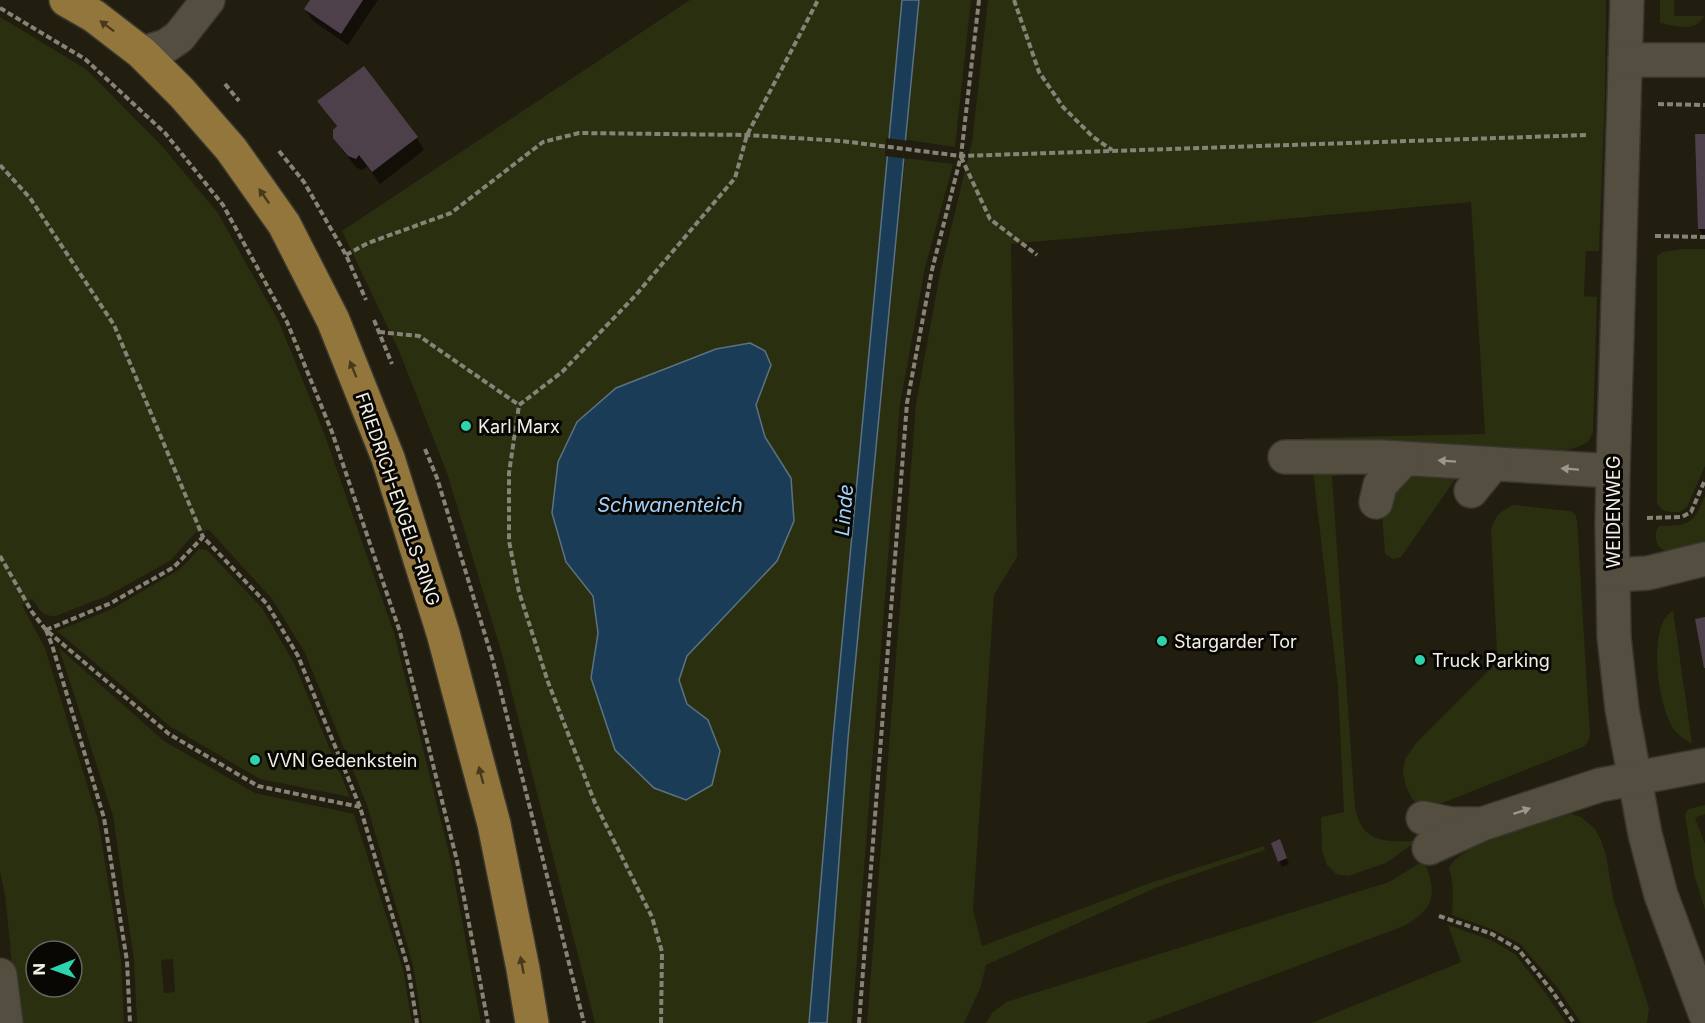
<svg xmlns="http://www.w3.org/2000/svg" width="1705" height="1023" font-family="Inter,sans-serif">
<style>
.green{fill:#2a2f0f;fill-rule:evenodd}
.water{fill:#1b3c57;stroke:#5c7282;stroke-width:1.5}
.pier{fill:#211d0f}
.shadow{fill:#0007}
.building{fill:#4d404a}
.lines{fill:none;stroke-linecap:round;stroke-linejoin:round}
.minor-casing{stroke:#38362e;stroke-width:36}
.major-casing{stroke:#38362e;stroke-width:36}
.path{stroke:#868377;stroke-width:4;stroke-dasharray:6 3;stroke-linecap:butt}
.minor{stroke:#534e3f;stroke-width:33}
.major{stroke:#93763b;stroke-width:33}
.oneway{fill:#47391c}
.oneway2{fill:#9b978a}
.poi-dot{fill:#2dd4ab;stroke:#090703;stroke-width:2}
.labels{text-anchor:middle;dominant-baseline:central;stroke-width:6;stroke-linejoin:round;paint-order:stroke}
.poi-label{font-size:18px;fill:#f2f0e6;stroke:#090703;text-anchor:start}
.street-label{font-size:18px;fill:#f2f0e6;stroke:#090703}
.water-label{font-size:20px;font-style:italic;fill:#a4d1f9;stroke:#090703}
</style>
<rect width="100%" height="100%" fill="#211d0f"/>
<g class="green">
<path d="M 690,0 L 902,0 L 833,738 L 809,1023 L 595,1023 L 502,654 L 447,473 L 399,351 L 342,231 Z"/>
<path d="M 919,0 L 971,0 L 955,147 L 907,140 Z"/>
<path d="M 988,0 L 1606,0 L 1605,95 L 1599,251 L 1586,251 L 1584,296 L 1597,297 L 1593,432 L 1588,442 L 1578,447 L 1562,451 L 1485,447 L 1305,447 L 1305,438 L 1485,434 L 1471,202 L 1011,244 L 1017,557 L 994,595 L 973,910 L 982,946 L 1153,882 L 1264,846 L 1265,850 L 1155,888 L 986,965 L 980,989 L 964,1023 L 867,1023 L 916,404 L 940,273 L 972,142 Z"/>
<path d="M 1660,0 L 1674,0 L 1674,16 L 1704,16 C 1696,33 1675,26 1660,23 Z"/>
<path d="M 0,17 L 86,69 L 161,145 L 218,213 L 279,322 L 324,433 L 394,633 L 451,861 L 481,1023 L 422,1023 L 413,966 L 367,805 L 305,653 L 272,599 L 209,530 L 195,533 L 170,561 L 107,596 L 56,616 C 42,617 40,610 32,599 L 22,605 L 45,648 L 98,820 L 121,960 L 124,1023 L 18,1023 L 5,895 L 0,871 ZM 36,951 L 72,951 L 72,987 L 36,987 Z"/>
<path d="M 905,158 L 953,164 L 925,268 L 900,404 L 852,1023 L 827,1023 L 848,739 Z"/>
<path d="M 1683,249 L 1705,249 L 1705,466 L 1687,507 L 1680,512 L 1670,512 L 1662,510 L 1657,503 L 1657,256 L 1663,252 Z"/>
<path d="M 1362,465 L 1362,474 L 1332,476 L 1355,809 C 1357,815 1359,823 1363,828 C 1375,844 1401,842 1418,840 L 1386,863 L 1348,876 L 1336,874 L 1327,865 L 1322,851 L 1321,817 L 1344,812 L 1338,687 L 1313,471 Z"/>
<path d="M 1411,471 L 1456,478 L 1401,557 L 1393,559 L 1385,554 L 1381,499 Z"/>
<path d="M 1705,496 L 1705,542 C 1691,546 1659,562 1656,539 C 1655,533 1656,531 1659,526 C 1691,525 1692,525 1705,496 Z"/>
<path d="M 1513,505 L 1570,511 L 1575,514 L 1577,520 L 1590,735 L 1588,742 L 1583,747 L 1430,808 L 1419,805 L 1413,800 L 1406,787 L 1403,773 L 1405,759 L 1417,742 L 1493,666 L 1497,653 L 1491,530 C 1495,516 1500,511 1513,505 Z"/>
<path d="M 199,549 L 207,550 L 262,608 L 294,663 L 350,797 L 260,779 L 171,727 L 57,631 L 112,609 L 180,569 Z"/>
<path d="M 1673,610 L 1692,744 C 1687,741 1681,737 1677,733 C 1659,713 1650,645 1664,620 C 1666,616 1670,613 1673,610 Z"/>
<path d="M 59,648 L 164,741 L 255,793 L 354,814 L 403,969 L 412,1023 L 137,1023 L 134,961 L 113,816 ZM 173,959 L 175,992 L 164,993 L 161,960 Z"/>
<path d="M 1705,805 L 1705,814 L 1695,818 L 1705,844 L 1705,910 L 1694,874 L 1685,814 L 1688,809 Z"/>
<path d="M 1570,813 L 1581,817 L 1595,829 L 1601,840 L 1606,855 L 1613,898 L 1649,1008 L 1647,1023 L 1581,1023 L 1557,987 L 1520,944 L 1494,930 L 1452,915 C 1453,899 1454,883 1449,868 C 1462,843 1531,825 1558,815 Z"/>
<path d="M 1420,863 L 1426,866 C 1438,897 1432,910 1404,926 L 1145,1023 L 986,1023 L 993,1012 L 1006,1002 L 1389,882 Z"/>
<path d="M 1448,925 L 1491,940 L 1515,954 L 1547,995 L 1566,1023 L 1311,1023 L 1461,962 Z"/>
</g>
<g class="water">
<path d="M 902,0 L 919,0 L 848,739 L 827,1023 L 809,1023 L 833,738 Z"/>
<path d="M 750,343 L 765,351 L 771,365 L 756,405 L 765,437 L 791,478 L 794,521 L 777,561 L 687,656 L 679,680 L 687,704 L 708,720 L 720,751 L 712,785 L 686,800 L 654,788 L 615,750 L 591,678 L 598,633 L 593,596 L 566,562 L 552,513 L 558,462 L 577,422 L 616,388 L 716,349 Z"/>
</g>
<path class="pier" d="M 886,138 L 910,141 L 908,159 L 885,156 Z"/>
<g class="shadow">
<path d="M 311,0 L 378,0 L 348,45 L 313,21 L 305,9 Z"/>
<path d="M 319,101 L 417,138 L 424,150 L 380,184 L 367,166 L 363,170 L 357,168 L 342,150 L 334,137 L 337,127 Z"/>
<path d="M 1705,135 L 1705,239 L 1699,229 Z"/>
<path d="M 1282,847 L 1289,864 L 1282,867 L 1279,861 Z"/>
</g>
<g class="building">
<path d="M 310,0 L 363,0 L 341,34 L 304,9 Z"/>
<path d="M 364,66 L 418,137 L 372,172 L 359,155 L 356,159 L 348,156 L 333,138 L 333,130 L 337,126 L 317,101 Z"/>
<path d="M 1695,134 L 1705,134 L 1705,229 L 1698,229 Z"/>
<path d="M 1705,617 L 1705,668 L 1704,668 L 1695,619 Z"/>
<path d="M 1280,839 L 1287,858 L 1278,862 L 1271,843 Z"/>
</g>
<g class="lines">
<g class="minor-casing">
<g id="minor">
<path d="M 1627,0 L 1613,471 L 1612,527 L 1614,637 L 1622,709 L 1645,834 L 1661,895 L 1705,1013"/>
<path d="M 142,53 L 166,46 L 179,37 L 208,0"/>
<path d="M 1625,60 L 1705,60"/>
<path d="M 1285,457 L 1382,457 L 1613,471"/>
<path d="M 1471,491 L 1493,464"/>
<path d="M 1376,502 L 1380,485 L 1404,459"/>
<path d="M 1613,575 L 1648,573 L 1705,559"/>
<path d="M 1423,818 L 1451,824 L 1477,824"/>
<path d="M 1429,848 L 1482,824 L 1600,785 L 1705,765"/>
<path d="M 0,975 L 6,1023"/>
</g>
</g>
<g class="major-casing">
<path id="major" d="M 66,0 L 94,16 L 142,53 L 182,93 L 231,149 L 284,224 L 333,320 L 388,458 L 443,633 L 494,824 L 523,969 L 532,1023"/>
</g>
<g class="path">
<path d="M 1014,0 L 1039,72 L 1063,107 L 1093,137 L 1112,150"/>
<path d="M 0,8 L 85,59 L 165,133 L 223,205 L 287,322 L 332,432 L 400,632 L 457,861 L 488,1023"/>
<path d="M 225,84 L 239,101"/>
<path d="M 1658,104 L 1705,105"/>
<path d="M 279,151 L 304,182 L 346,255 L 366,300"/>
<path d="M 961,157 L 990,219 L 1037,255"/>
<path d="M 0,165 L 30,198 L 114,325 L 203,537"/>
<path d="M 1655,236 L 1705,237"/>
<path d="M 346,255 L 368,243 L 451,213 L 543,142 L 579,133 L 747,135 L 842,141 L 961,156 L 1588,135"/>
<path d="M 374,320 L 392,364"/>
<path d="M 379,332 L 419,336 L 519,405"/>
<path d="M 425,449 L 437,478 L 493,661 L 584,1023"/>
<path d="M 1647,518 L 1682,517 L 1691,512 L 1705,480"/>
<path d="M 0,556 L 32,612 L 46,630 L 169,734 L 258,786 L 360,807"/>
<path d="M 46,630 L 111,603 L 174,567 L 203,537 L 267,604 L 298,656 L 360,807 L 408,968 L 417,1023"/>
<path d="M 46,630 L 52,645 L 104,818 L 127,961 L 130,1023"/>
<path d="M 1439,916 L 1492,934 L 1518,949 L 1552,991 L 1574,1023"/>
<path d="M 661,1023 L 662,952 L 652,917 L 595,803 L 548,682 L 519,592 L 509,541 L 509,473 L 519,405 L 562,372 L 635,296 L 735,178 L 747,135 L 818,0"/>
<path d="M 859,1023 L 907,403 L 932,270 L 961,156 L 979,0"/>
</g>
<use href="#minor" class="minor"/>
<use href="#major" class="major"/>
</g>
<defs><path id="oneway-solid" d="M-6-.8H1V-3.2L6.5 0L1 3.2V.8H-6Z" transform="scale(1.5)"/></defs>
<g class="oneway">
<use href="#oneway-solid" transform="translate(107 26) rotate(-143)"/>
<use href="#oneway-solid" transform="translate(264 196) rotate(-125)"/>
<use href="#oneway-solid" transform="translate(353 369) rotate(-112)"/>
<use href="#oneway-solid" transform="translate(481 775) rotate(-105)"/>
<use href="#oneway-solid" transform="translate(522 965) rotate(-101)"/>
</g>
<g class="oneway2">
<use href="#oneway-solid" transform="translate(1447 461) rotate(-176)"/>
<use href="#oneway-solid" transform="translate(1570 469) rotate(-176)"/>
<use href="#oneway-solid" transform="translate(1522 811) rotate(-19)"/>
</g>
<g class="poi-dot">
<circle cx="466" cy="426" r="6"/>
<circle cx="1162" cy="641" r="6"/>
<circle cx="1420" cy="660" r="6"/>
<circle cx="255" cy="760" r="6"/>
</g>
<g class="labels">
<g class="poi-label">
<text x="478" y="426">Karl Marx</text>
<text x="1174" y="641">Stargarder Tor</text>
<text x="1432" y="660">Truck Parking</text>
<text x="267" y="760">VVN Gedenkstein</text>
</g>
<g class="street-label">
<text transform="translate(398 499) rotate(71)">FRIEDRICH-ENGELS-RING</text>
<text transform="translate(1613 512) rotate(-90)">WEIDENWEG</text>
</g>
<g class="water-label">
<text x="670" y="505">Schwanenteich</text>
<text transform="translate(844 510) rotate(-85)">Linde</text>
</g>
</g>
<g transform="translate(54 969) rotate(269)"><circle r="28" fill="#090703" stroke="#66645e" stroke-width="1.5"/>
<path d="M0-4.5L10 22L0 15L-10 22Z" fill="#2dd4ab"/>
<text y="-9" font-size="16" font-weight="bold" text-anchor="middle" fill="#f2f0e6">N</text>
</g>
</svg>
